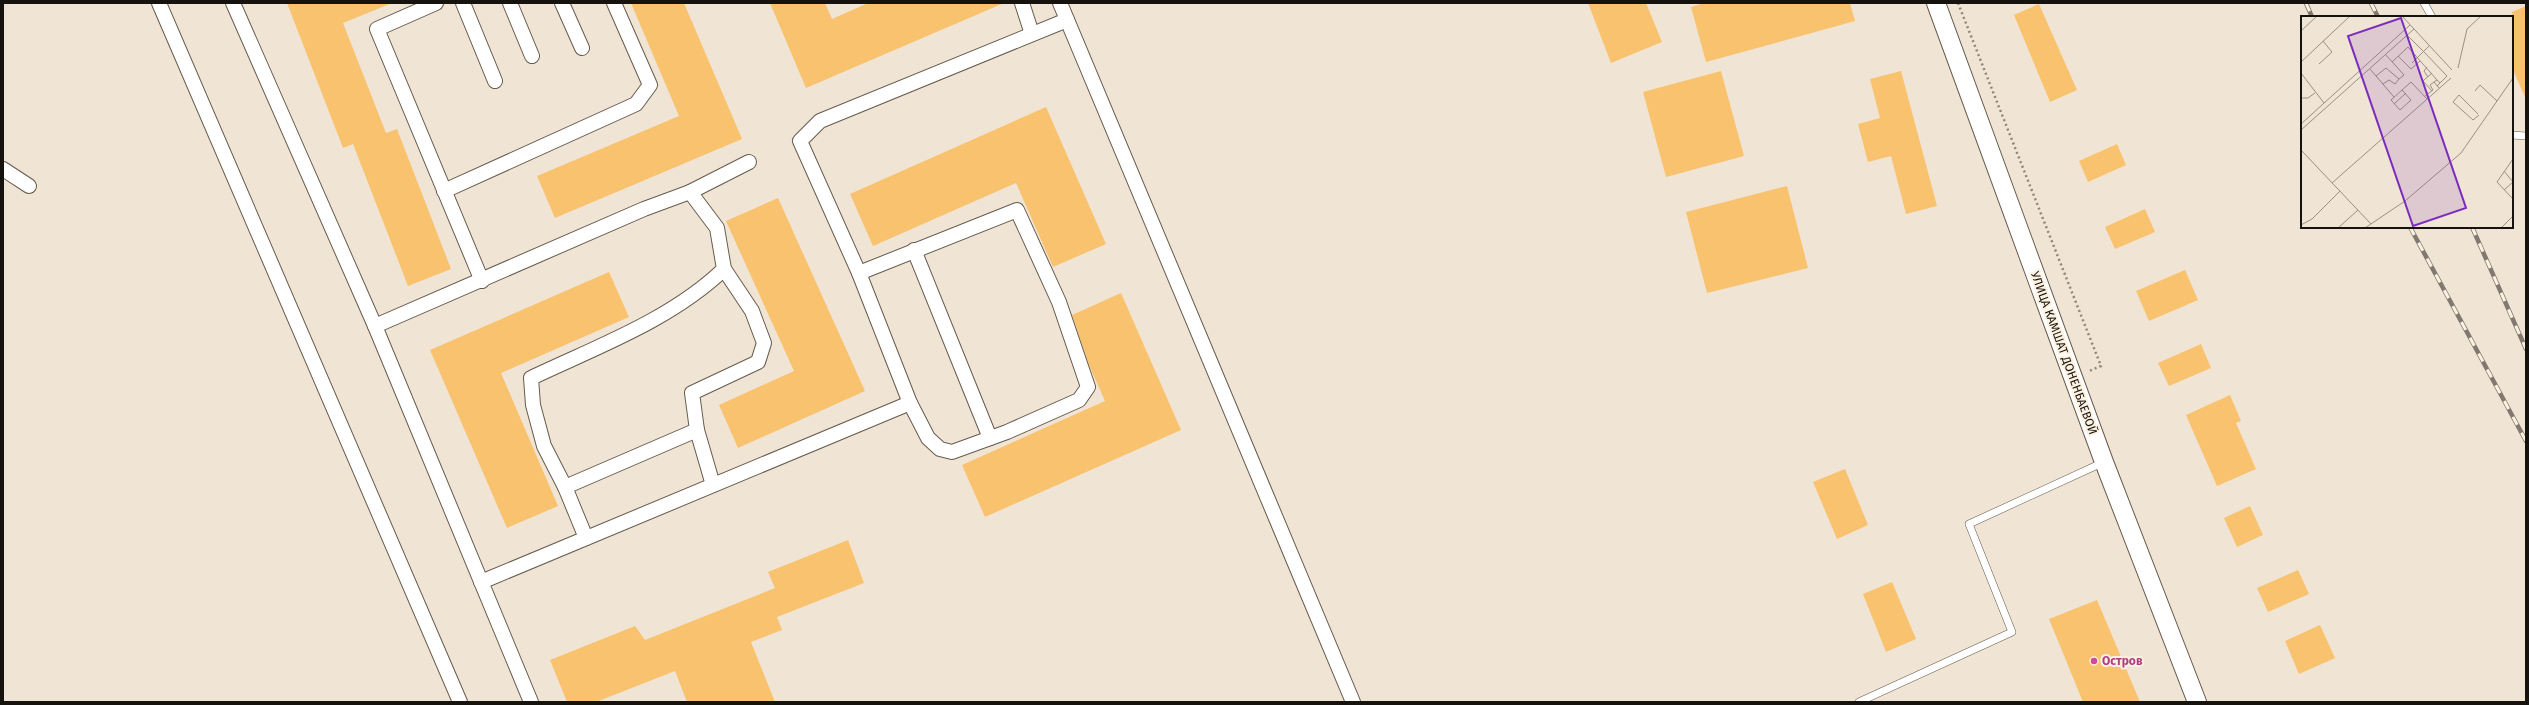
<svg xmlns="http://www.w3.org/2000/svg" width="2529" height="705" font-family="'Fira Sans',sans-serif">
<style>
.building{fill:#f9c26f}
.lines{fill:none;stroke-linecap:round;stroke-linejoin:round}
.service-casing{stroke:#655b4d;stroke-width:8}
.minor-casing{stroke:#655b4d;stroke-width:16}
.tertiary-casing{stroke:#655b4d;stroke-width:20}
.path{stroke:#8f867b;stroke-width:2.5;stroke-dasharray:2 3;stroke-linecap:butt}
.service{stroke:#fff;stroke-width:7}
.minor{stroke:#fff;stroke-width:14}
.tertiary{stroke:#fff;stroke-width:18}
.rail-casing{stroke:#81796f;stroke-width:4.5}
.rail{stroke:#fdf2e1;stroke-width:3;stroke-dasharray:9;stroke-linecap:butt}
.hotel-dot{fill:#d1479c;stroke:#fdf2e1;stroke-width:1.5}
.labels{text-anchor:middle;dominant-baseline:central;stroke-width:4;stroke-linejoin:round;paint-order:stroke}
.street-label{font-size:12px;fill:#16120d;stroke:#fdf2e1}
.hotel-label{font-size:12px;font-weight:bold;fill:#b23c85;stroke:#fdf2e1;text-anchor:start}
.inset-road{fill:none;stroke:#999084;stroke-width:1}
.view{fill:#7b2cbf;fill-opacity:0.15;stroke:#7b2cbf;stroke-width:2}
.inset-edge{fill:none;stroke:#16120d;stroke-width:2}
</style>
<rect width="100%" height="100%" fill="#f0e4d4"/>
<g class="building">
<path d="M 287,3 L 392,3 L 343,23 L 386,133 L 397,129 L 451,269 L 408,286 L 353,144 L 343,148 Z"/>
<path d="M 631,3 L 684,3 L 742,139 L 555,218 L 537,176 L 679,116 Z"/>
<path d="M 770,3 L 825,3 L 832,19 L 868,3 L 1004,3 L 806,88 Z"/>
<path d="M 1588,3 L 1646,3 L 1662,42 L 1611,63 Z"/>
<path d="M 1704,3 L 1850,3 L 1855,21 L 1706,62 L 1691,7 Z"/>
<path d="M 2039,4 L 2077,90 L 2050,102 L 2014,15 Z"/>
<path d="M 2526,6 L 2526,99 L 2512,68 L 2512,12 Z"/>
<path d="M 1721,71 L 1744,156 L 1666,177 L 1643,92 Z"/>
<path d="M 1901,71 L 1937,206 L 1906,214 L 1891,156 L 1868,162 L 1858,124 L 1880,118 L 1870,79 Z"/>
<path d="M 1046,107 L 1106,244 L 1053,267 L 1016,183 L 873,246 L 850,194 Z"/>
<path d="M 2117,144 L 2126,165 L 2088,182 L 2079,161 Z"/>
<path d="M 1787,186 L 1808,268 L 1707,293 L 1686,212 Z"/>
<path d="M 778,198 L 865,391 L 738,448 L 719,405 L 794,371 L 726,221 Z"/>
<path d="M 2145,209 L 2155,232 L 2115,249 L 2105,227 Z"/>
<path d="M 2185,270 L 2198,300 L 2149,321 L 2136,291 Z"/>
<path d="M 609,272 L 629,317 L 501,373 L 558,506 L 507,528 L 430,350 Z"/>
<path d="M 1121,293 L 1181,430 L 985,517 L 962,465 L 1105,401 L 1089,365 L 1072,315 Z"/>
<path d="M 2201,344 L 2211,368 L 2169,386 L 2158,363 Z"/>
<path d="M 2230,395 L 2241,421 L 2236,423 L 2256,469 L 2217,486 L 2186,415 Z"/>
<path d="M 1845,469 L 1868,525 L 1837,539 L 1813,482 Z"/>
<path d="M 2250,506 L 2263,535 L 2237,547 L 2224,518 Z"/>
<path d="M 848,540 L 864,583 L 777,617 L 782,630 L 751,642 L 775,702 L 687,702 L 675,671 L 596,702 L 567,702 L 550,660 L 635,626 L 645,640 L 775,588 L 768,572 Z"/>
<path d="M 2298,570 L 2309,594 L 2268,612 L 2257,588 Z"/>
<path d="M 1892,582 L 1916,639 L 1886,652 L 1863,594 Z"/>
<path d="M 2097,600 L 2140,702 L 2083,702 L 2049,619 Z"/>
<path d="M 2320,625 L 2335,658 L 2299,674 L 2285,641 Z"/>
</g>
<g class="lines">
<g class="service-casing">
<g id="service">
<path d="M 2424,3 L 2432,17"/>
<path d="M 2512,135 L 2526,136"/>
<path d="M 1859,702 L 2012,632 L 1969,524 L 2104,462"/>
</g>
</g>
<g class="minor-casing">
<g id="minor">
<path d="M 159,3 L 460,702"/>
<path d="M 233,3 L 375,326 L 531,702"/>
<path d="M 436,3 L 377,29 L 482,281"/>
<path d="M 463,3 L 495,81"/>
<path d="M 510,3 L 532,56"/>
<path d="M 562,3 L 582,48"/>
<path d="M 1022,3 L 1032,34"/>
<path d="M 1060,3 L 1353,702"/>
<path d="M 3,169 L 29,186"/>
<path d="M 444,191 L 636,104 L 650,85 L 614,3"/>
<path d="M 690,192 L 749,162"/>
<path d="M 1017,210 L 1059,302 L 1088,387 L 1079,400 L 1007,432 L 952,452 L 940,449 L 928,438 L 910,403 L 859,273 Z"/>
<path d="M 914,250 L 990,438"/>
<path d="M 859,273 L 800,141 L 820,121 L 1067,20"/>
<path d="M 375,326 L 644,209 L 690,192 L 717,228 L 724,269 C 671,320 596,347 531,378 L 533,405 L 544,446 L 565,487 L 586,538"/>
<path d="M 713,485 L 697,430 L 692,393 L 758,362 L 764,343 L 752,311 L 724,269"/>
<path d="M 565,487 L 697,430"/>
<path d="M 481,582 L 910,403"/>
</g>
</g>
<g class="tertiary-casing">
<path id="tertiary" d="M 1936,3 L 2104,462 L 2197,702"/>
</g>
<path class="path" d="M 1958,3 L 2101,366 L 2089,371"/>
<use href="#service" class="service"/>
<use href="#minor" class="minor"/>
<use href="#tertiary" class="tertiary"/>
<g class="rail-casing">
<g id="rail">
<path d="M 2306,3 L 2312,17"/>
<path d="M 2371,3 L 2378,17"/>
<path d="M 2410,227 L 2526,441"/>
<path d="M 2472,227 L 2526,349"/>
</g>
</g>
<use href="#rail" class="rail"/>
</g>
<circle class="hotel-dot" cx="2094" cy="661" r="4"/>
<g class="labels">
<g class="street-label">
<text transform="translate(2064 353) rotate(70)">УЛИЦА КАМШАТ ДОНЕНБАЕВОЙ</text>
</g>
<g class="hotel-label">
<text x="2102" y="661">Остров</text>
</g>
</g>
<g transform="translate(2301 16)">
<rect width="212" height="212" fill="#f0e4d4"/>
<path class="inset-road" d="M 101,0 L 151,54M 0,15 L 16,0M 106,19 L 123,36M 123,36 L 146,60 L 139,67M 97,40 L 110,53 L 119,45M 0,46 L 49,0M 91,46 L 107,31 L 136,64M 111,47 L 128,30M 18,48 L 31,36 L 22,25M 126,51 L 123,55 L 127,61M 157,52 L 166,13 L 180,0M 69,53 L 93,81M 0,57 L 23,87M 75,60 L 85,52 L 98,63 L 103,59 L 85,39M 133,66 L 136,64 L 139,67 L 136,70M 82,68 L 88,64 L 94,68 L 98,63M 101,74 L 110,84 L 99,94 L 90,84 ZM 101,74 L 110,66 L 126,83M 131,75 L 122,65 L 131,57M 174,75 L 179,69 L 196,85M 124,80 L 132,74 L 129,69 L 133,66 L 138,72M 0,82 L 7,82 L 14,77M 93,88 L 105,77M 177,98 L 158,79 L 152,86 L 172,104 L 178,99M 0,108 L 109,9M 0,114 L 113,13M 0,134 L 70,208M 212,143 L 196,166 L 212,183M 203,155 L 212,166M 31,167 L 150,62M 203,174 L 212,166M 0,209 L 11,203 L 39,175M 37,212 L 57,194M 64,212 L 104,185 L 160,137 L 212,62M 200,212 L 212,200"/>
<path class="view" d="M 100,2 L 165,192 L 112,210 L 47,20 Z"/>
<rect width="212" height="212" class="inset-edge"/>
</g>
<rect width="2529" height="705" fill="none" stroke="#16120d" stroke-width="8"/>
</svg>
